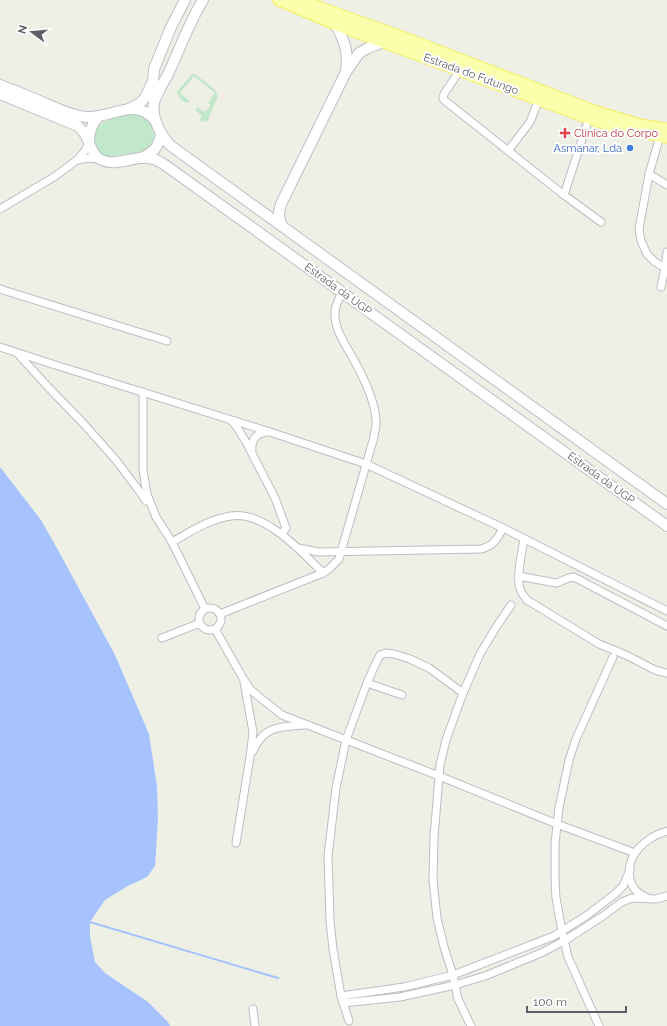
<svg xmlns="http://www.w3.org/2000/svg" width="667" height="1026" font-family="Raleway,sans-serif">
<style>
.green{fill:#c1e8ca}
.water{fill:#a6c3ff}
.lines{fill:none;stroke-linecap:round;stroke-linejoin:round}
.stream{stroke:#a6c3ff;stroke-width:2}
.street-casing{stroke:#bdbdc4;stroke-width:9}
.secondary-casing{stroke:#bdbfc6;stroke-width:12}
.primary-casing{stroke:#f5ed59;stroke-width:13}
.street{stroke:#fff;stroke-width:7}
.secondary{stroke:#fff;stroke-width:10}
.primary{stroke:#f9ffab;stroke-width:11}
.health-dot{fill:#e0444e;stroke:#fff;stroke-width:1.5}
.shop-dot{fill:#3f7fe0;stroke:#fff;stroke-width:1.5}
.labels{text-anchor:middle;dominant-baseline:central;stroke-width:4;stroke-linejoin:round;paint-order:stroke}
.street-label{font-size:11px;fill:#5d5f66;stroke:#fff}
.health-label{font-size:11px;fill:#be3a42;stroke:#fff;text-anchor:start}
.shop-label{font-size:11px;fill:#366cbe;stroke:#fff;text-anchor:end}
</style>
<rect width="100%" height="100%" fill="#eff0e5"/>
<g class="green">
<path d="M 192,74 L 196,75 C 203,81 215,87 218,96 L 207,122 L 201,121 L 200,120 L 202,116 L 195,110 L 197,107 L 205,112 L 211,105 L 208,103 L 215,93 L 194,76 L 180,93 L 190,101 L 188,103 C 182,102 179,98 177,92 Z"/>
<path d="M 134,113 L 141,114 L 155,127 C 156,148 145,152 127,156 C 121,158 115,160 109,158 C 102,156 98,151 96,145 C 86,121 118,117 134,113 Z"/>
</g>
<path class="water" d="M 0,467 L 41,520 L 58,550 L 115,655 L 149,734 L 157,786 L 158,819 L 155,866 L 147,877 L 126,887 L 105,900 L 90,922 L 90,936 L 95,962 L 105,973 L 148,1002 L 168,1022 L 170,1026 L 0,1026 Z"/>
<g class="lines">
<path class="stream" d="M 90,922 L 278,978"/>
<g class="street-casing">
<g id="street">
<path d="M 460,70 L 444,94 L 443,98 L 444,100 L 564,195 L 601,222"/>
<path d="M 660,136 L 649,174 L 639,229 L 641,241 L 647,254 L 655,262 L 665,268 L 667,252"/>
<path d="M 508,151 L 530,122 L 539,99"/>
<path d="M 77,160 L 88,158 L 99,159"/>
<path d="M 649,174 L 667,185"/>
<path d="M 564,195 L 589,118"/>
<path d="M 0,209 L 54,177 L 77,160 L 84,152 L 89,143"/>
<path d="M 661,287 L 665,268"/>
<path d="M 0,289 L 167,341"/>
<path d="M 0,347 L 49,363 L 270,432 L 366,464 L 503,528 L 667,611"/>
<path d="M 18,354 L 49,388 L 83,423 L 115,459 L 140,492 L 146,501"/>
<path d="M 143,392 L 143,470 L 147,494 L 156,517 L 172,542 L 205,609"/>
<path d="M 230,420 L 233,422 L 238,429 L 246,442 L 275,498 L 286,528 L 282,534"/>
<path d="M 252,451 C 251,439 256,433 268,432"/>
<path d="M 524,539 C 522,552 516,577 520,589 C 521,593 524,596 527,600 L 599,644 L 626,655 L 653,669 L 658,671 L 667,673"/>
<path d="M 172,542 C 190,532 209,519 231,516 C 265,511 301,551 323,573"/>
<path d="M 298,548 L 319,552 L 481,549 C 494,546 497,539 503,528"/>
<path d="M 518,576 L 556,583 C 562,582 567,577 574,577 L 667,626"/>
<circle cx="210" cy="619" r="11"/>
<path d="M 220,614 L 323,573 L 329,569 L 339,559 L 374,437 C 374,433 376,429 376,425 C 377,402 361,372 350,353 C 343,341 334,327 335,313 C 335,305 339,299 342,292"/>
<path d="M 215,629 L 244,680 L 250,689 L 258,696 L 282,715 L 439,776 L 557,824 L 635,853"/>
<path d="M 162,638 L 200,623"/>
<path d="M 367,683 L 402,695"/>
<path d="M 253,751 C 264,725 281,727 305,725"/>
<path d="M 236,843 L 250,757 L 253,732 L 244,682"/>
<path d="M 646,897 C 638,894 632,888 630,879 C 625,855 646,837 667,831"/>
<path d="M 341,996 L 404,987 L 453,975 L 554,936 L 586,916 L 615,894 L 623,886 L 630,870"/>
<path d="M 343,1003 L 400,997 L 455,985 L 485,976 L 541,953 L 564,941 L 603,916 L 622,902 L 632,898 L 656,899 L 667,896"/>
<path d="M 253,1009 L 255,1026"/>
<path d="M 349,1021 L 341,996 L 333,949 L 330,921 L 328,856 L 336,788 L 346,740 L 367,683 L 376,663 L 380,655 L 386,653 L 394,654 L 410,659 L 429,668 L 463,693"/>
<path d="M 471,1026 L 458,999 L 453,975 L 444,947 L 437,918 L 433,880 L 434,837 L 440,765 L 446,740 L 463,693 L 480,654 L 495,629 L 511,605"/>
<path d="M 599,1026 L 568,957 L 562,931 L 556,898 L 555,880 L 555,843 L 559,808 L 569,760 L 576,739 L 613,657"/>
</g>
</g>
<g class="secondary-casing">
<g id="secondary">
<path d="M 203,0 C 189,23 180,48 169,72 C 167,78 162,83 160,89 C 158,93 155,98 154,103 C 151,118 161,136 171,146 L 667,504"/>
<path d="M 335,24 C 344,39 349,53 346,70"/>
<path d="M 0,85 C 16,91 33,98 49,105 C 61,110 73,116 87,117 C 114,118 134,96 156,121"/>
<path d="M 0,94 L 78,126 C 81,129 84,132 86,136 C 90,143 91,152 98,158 C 111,167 127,159 141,158 C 150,157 158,160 165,165 L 667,526"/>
<path d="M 129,109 L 139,104 L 145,98 L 153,81 L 154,69 L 171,27 L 185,0"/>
<path d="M 89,143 C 89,132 91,125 98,117"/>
<path d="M 141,158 C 154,152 158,148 161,134"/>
<path d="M 282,226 C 278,217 278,211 282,202 L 346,72 L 359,53 L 368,48 L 383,42"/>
</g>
</g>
<g class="primary-casing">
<g id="primary">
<path d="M 279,0 L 335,24 L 589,118 L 612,126 L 660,136 L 667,137"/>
<path d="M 301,0 L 323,9 L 399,36 L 594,111 L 640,125 L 667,129"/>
</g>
</g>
<use href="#street" class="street"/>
<use href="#secondary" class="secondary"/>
<use href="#primary" class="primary"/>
</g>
<path class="health-dot" d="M563 127h4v4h4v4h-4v4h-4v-4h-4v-4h4z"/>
<circle class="shop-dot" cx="630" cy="148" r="4"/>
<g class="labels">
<g class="street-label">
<text transform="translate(471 74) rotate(20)">Estrada do Futungo</text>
<text transform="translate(338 289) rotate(36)">Estrada da UGP</text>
<text transform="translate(601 478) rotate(36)">Estrada da UGP</text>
</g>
<g class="health-label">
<text x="574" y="133">Clínica do Corpo</text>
</g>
<g class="shop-label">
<text x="622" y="148">Asmanar, Lda</text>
</g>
</g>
<g transform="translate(32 32) rotate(286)" stroke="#ffffff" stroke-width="3" paint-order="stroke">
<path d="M0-3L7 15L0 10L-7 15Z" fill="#5d5f66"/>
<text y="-6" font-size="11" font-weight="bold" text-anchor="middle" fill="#5d5f66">N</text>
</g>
<path d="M527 1006v6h99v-6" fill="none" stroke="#5d5f66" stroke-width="2"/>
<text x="533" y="1006" font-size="12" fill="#5d5f66" stroke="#ffffff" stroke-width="3" paint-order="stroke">100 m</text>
</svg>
